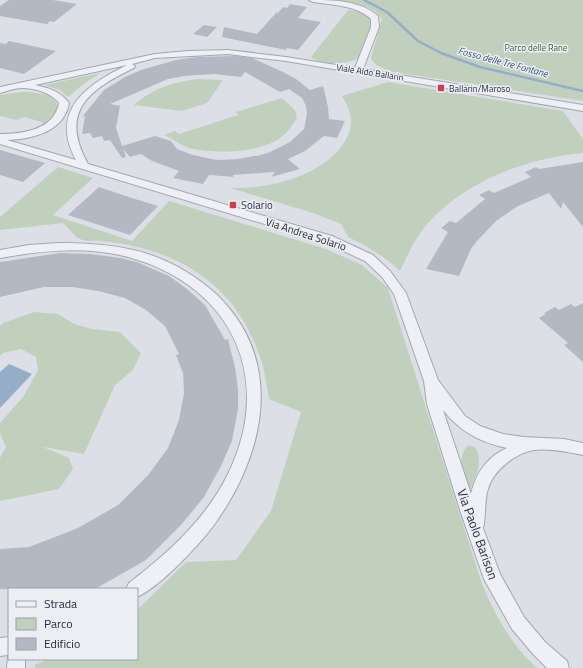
<svg xmlns="http://www.w3.org/2000/svg" width="583" height="668" font-family="'Titillium Web',sans-serif">
<style>
.green{fill:#c1d0bd}
.water{fill:#95adc8}
.lines{fill:none;stroke-linecap:round;stroke-linejoin:round}
.stream{stroke:#95adc8;stroke-width:2.5}
.building{fill:#b3b9c3;fill-rule:evenodd}
.minor-casing{stroke:#a1a7b0;stroke-width:2}
.minor{fill:#eef0f5;fill-rule:evenodd}
.poi-dot{fill:#d03c50;stroke:#ebeff4;stroke-width:1.5}
.labels{text-anchor:middle;dominant-baseline:central;stroke-width:3;stroke-linejoin:round;paint-order:stroke}
.far-park-label{font-size:9px;fill:#395932;stroke:#ebeff4}
.far-street-label{font-size:9px;fill:#252d3d;stroke:#ebeff4}
.far-poi-label{font-size:9px;fill:#252d3d;stroke:#ebeff4;text-anchor:start}
.far-water-label{font-size:10px;font-style:italic;fill:#2f4c71;stroke:#ebeff4}
.poi-label{font-size:11px;fill:#252d3d;stroke:#ebeff4;text-anchor:start}
.street-label{font-size:11px;fill:#252d3d;stroke:#ebeff4}
.near-street-label{font-size:13px;fill:#252d3d;stroke:#ebeff4}
</style>
<rect width="100%" height="100%" fill="#dce0e6"/>
<g class="green">
<path d="M 326,0 L 583,0 L 583,101 L 393,72 C 386,69 373,66 371,58 L 382,19 C 373,2 344,3 326,0 Z"/>
<path d="M 348,10 L 365,13 L 373,21 L 373,24 L 357,59 C 345,64 323,66 311,57 Z"/>
<path d="M 101,73 L 86,82 L 68,97 L 60,90 L 44,85 Z"/>
<path d="M 199,79 L 223,80 L 207,103 L 182,111 L 134,105 C 153,88 174,82 199,79 Z"/>
<path d="M 388,82 L 563,111 L 583,139 L 583,153 C 528,158 467,180 429,222 C 416,236 408,254 400,271 C 384,256 367,246 348,237 L 341,224 L 313,213 L 230,188 C 268,189 316,178 341,147 C 347,139 352,129 351,119 C 350,110 346,103 342,96 Z"/>
<path d="M 21,92 C 43,91 75,99 44,123 L 25,117 L 16,120 L 0,116 L 0,95 Z"/>
<path d="M 282,98 L 295,110 L 297,118 C 292,126 286,134 279,139 C 258,153 208,155 186,147 C 178,144 171,138 164,135 L 175,131 L 179,134 L 238,115 L 236,112 Z"/>
<path d="M 58,167 L 93,178 L 53,215 L 132,241 L 169,201 L 326,249 L 362,265 L 388,288 L 481,581 C 493,612 512,646 537,668 L 35,668 L 35,665 L 48,659 L 137,659 L 137,610 L 186,562 L 236,560 L 271,511 L 301,412 L 269,399 C 266,382 264,365 257,349 C 236,291 188,257 129,245 C 120,243 110,242 101,241 C 95,240 86,242 80,239 C 74,237 68,227 63,223 L 0,230 L 0,217 Z"/>
<path d="M 34,312 L 58,314 L 74,324 L 92,329 L 120,332 L 141,353 L 133,370 L 115,385 L 84,454 L 43,447 L 69,458 L 73,469 L 59,489 L 0,501 L 0,458 L 6,447 L 0,433 L 0,423 L 23,397 L 38,370 L 36,357 L 21,349 L 3,353 L 0,356 L 0,326 L 3,323 Z"/>
<path d="M 469,445 L 475,447 C 484,461 476,476 470,490 C 462,480 456,454 469,445 Z"/>
</g>
<path class="water" d="M 9,364 L 32,374 L 0,408 L 0,372 Z"/>
<g class="lines">
<path class="stream" d="M 364,0 L 387,12 L 418,41 L 441,53 L 480,67 L 583,91"/>
</g>
<g class="building">
<path d="M 9,0 L 53,0 L 77,4 L 54,22 L 50,21 L 47,24 L 0,16 L 0,6 Z"/>
<path d="M 290,4 L 307,7 L 298,18 L 321,22 L 298,50 L 287,48 L 286,50 L 222,37 L 224,27 L 257,34 L 276,13 L 278,13 L 283,7 L 287,8 Z"/>
<path d="M 204,25 L 217,27 L 207,37 L 193,34 Z"/>
<path d="M 9,41 L 56,51 L 24,74 L 0,68 L 0,43 L 6,44 Z"/>
<path d="M 235,56 L 252,58 L 281,71 L 296,79 L 310,90 L 323,86 L 328,107 L 329,119 L 345,121 L 337,138 L 324,136 L 305,151 L 288,159 L 300,169 L 271,177 L 275,172 L 233,175 L 233,177 L 209,175 L 203,184 L 173,178 L 179,171 L 152,161 L 141,154 L 130,157 L 123,149 L 126,157 L 122,158 L 110,140 L 104,141 L 102,136 L 93,138 L 90,133 L 82,134 L 85,116 L 82,117 L 104,90 L 125,77 L 141,70 L 176,60 L 196,57 ZM 245,72 L 280,92 L 289,89 L 302,98 L 306,106 L 307,114 L 304,129 L 290,142 L 270,152 L 261,155 L 238,159 L 217,160 L 193,155 L 177,149 L 171,141 L 155,136 L 122,146 L 116,128 L 120,106 L 110,104 L 168,79 L 184,76 L 214,74 L 241,77 Z"/>
<path d="M 0,150 L 45,163 L 23,182 L 0,175 Z"/>
<path d="M 583,162 L 583,227 L 563,202 L 561,209 L 549,193 L 518,206 L 496,221 L 477,241 L 471,249 L 459,276 L 426,269 L 448,232 L 441,228 L 450,221 L 456,223 L 485,199 L 479,195 L 489,190 L 494,193 L 531,177 L 525,172 L 536,167 L 539,169 Z"/>
<path d="M 99,187 L 135,199 L 158,206 L 130,235 L 68,215 Z"/>
<path d="M 60,253 L 90,254 L 121,258 L 137,262 L 169,276 L 187,289 L 205,305 L 225,340 L 228,339 L 235,367 L 238,389 L 238,409 L 232,441 L 221,466 L 204,497 L 181,525 L 146,560 L 95,589 L 0,589 L 0,549 L 29,547 L 78,528 L 118,505 L 149,474 L 168,448 L 179,420 L 184,393 L 183,373 L 176,355 L 179,354 L 165,326 L 146,310 L 125,298 L 98,291 L 72,287 L 44,287 L 0,297 L 0,262 Z"/>
<path d="M 583,303 L 583,362 L 564,345 L 568,343 L 539,318 L 546,314 L 544,313 L 555,307 L 559,310 L 571,304 L 575,307 Z"/>
</g>
<g class="lines">
<g class="minor-casing">
<g id="minor">
<path d="M 309,0 C 332,0 360,0 378,16 L 379,27 L 363,69 L 583,105 L 583,111 L 286,61 L 228,54 L 155,58 L 132,64 L 135,66 L 134,68 C 88,90 59,112 88,164 L 332,236 L 373,255 L 390,271 L 406,293 L 438,380 L 465,416 L 480,426 L 503,434 L 523,437 L 564,439 L 583,443 L 583,455 C 568,452 549,448 534,450 C 515,453 493,471 488,489 C 484,500 486,520 483,528 L 500,574 L 524,617 L 545,642 L 567,661 L 569,668 L 547,668 L 533,654 L 512,629 L 484,579 L 461,513 L 427,404 L 424,381 L 394,294 L 382,277 L 365,261 L 324,242 L 0,144 L 0,134 C 23,134 54,130 59,103 C 52,93 34,88 22,88 C 15,88 7,91 0,93 L 0,87 L 155,54 L 188,51 L 228,50 L 286,57 L 355,68 L 371,27 L 371,19 C 356,5 332,5 313,2 ZM 127,65 C 86,85 49,111 76,160 L 7,140 C 32,139 64,132 69,103 C 60,91 49,88 35,85 ZM 443,410 C 459,431 481,443 507,448 C 487,457 476,473 471,494 Z"/>
<path d="M 59,243 C 90,243 122,245 151,255 C 176,264 197,277 216,294 C 286,361 265,454 214,525 C 199,545 160,587 137,597 L 137,589 L 126,589 L 129,583 C 168,553 206,519 228,474 C 277,374 228,280 120,255 C 81,246 39,251 0,258 L 0,250 L 29,245 Z"/>
<path d="M 9,637 L 9,659 L 25,659 L 25,668 L 7,668 L 8,655 L 0,656 L 0,638 Z"/>
</g>
</g>
<use href="#minor" class="minor"/>
</g>
<g class="poi-dot">
<rect x="437" y="84" width="8" height="8" rx="2"/>
<rect x="229" y="201" width="8" height="8" rx="2"/>
</g>
<g class="labels">
<g class="far-park-label">
<text x="536" y="47">Parco delle Rane</text>
</g>
<g class="far-street-label">
<text transform="translate(370 72) rotate(9)">Viale Aldo Ballarin</text>
</g>
<g class="far-poi-label">
<text x="449" y="88">Ballarin/Maroso</text>
</g>
<g class="far-water-label">
<text transform="translate(503 62) rotate(15)">Fosso delle Tre Fontane</text>
</g>
<g class="poi-label">
<text x="241" y="205">Solario</text>
</g>
<g class="street-label">
<text transform="translate(306 234) rotate(18)">Via Andrea Solario</text>
</g>
<g class="near-street-label">
<text transform="translate(478 534) rotate(70)">Via Paolo Barison</text>
</g>
</g>
<rect x="8" y="588" width="130" height="72" fill="#ebeff4" stroke="#9ca1ab"/>
<rect x="16" y="601" width="20" height="6" fill="#eef0f5" stroke="#9ca1ab"/>
<text x="44" y="608" font-size="12" fill="#252d3d">Strada</text>
<rect x="16" y="618" width="20" height="12" fill="#c1d0bd" stroke="#9ca1ab"/>
<text x="44" y="628" font-size="12" fill="#252d3d">Parco</text>
<rect x="16" y="638" width="20" height="12" fill="#b3b9c3" stroke="#9ca1ab"/>
<text x="44" y="648" font-size="12" fill="#252d3d">Edificio</text>
</svg>
